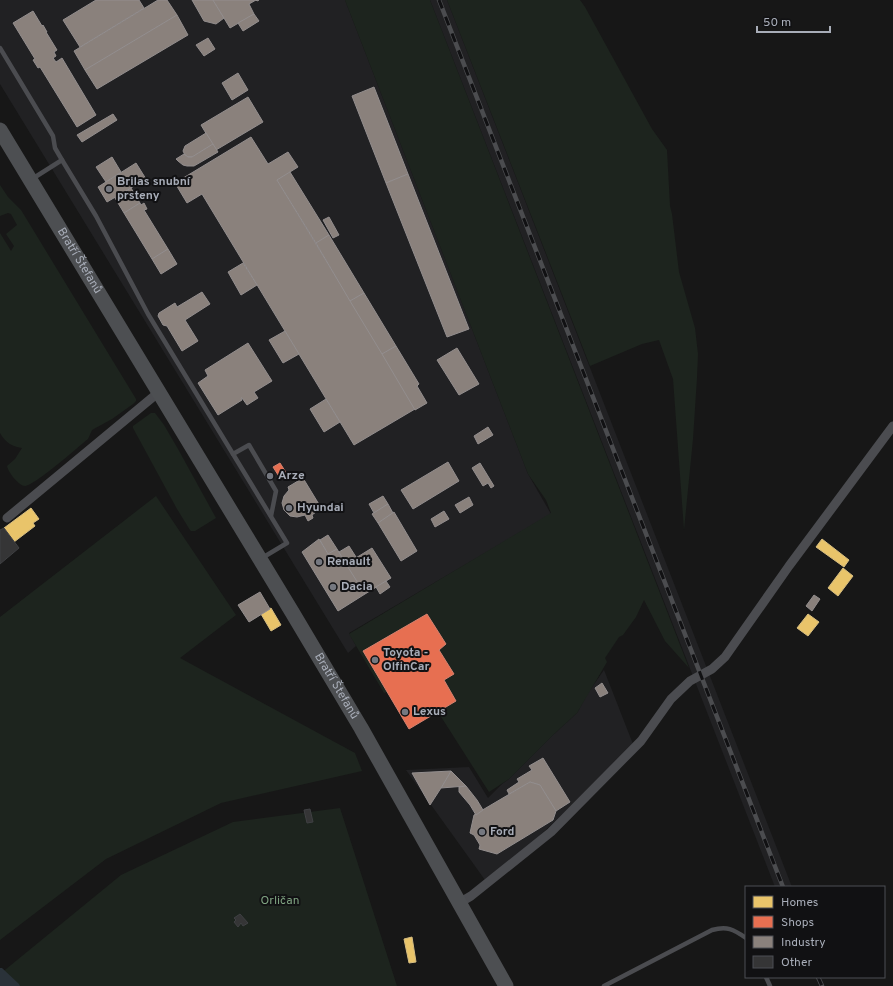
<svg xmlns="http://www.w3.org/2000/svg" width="893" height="986" font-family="Overpass,sans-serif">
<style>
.built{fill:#212123}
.green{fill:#1d241e}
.water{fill:#2a3239}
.homes{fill:#e9c46a;stroke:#d6bd81}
.shops{fill:#e76f51;stroke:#d48270}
.industry{fill:#8a817c;stroke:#938e8e}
.building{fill:#353536;stroke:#3f4043}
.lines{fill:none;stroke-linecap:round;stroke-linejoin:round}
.service{stroke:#4b4c50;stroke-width:4.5}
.minor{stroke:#4b4c50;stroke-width:9}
.primary{stroke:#4d4f52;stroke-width:15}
.rail-casing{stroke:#4b4c4f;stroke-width:4.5}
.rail{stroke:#111113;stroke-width:3;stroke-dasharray:9;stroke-linecap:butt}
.poi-dot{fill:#757880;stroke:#111113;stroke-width:1.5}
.labels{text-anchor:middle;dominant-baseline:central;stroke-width:4;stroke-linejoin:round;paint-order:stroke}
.poi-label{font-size:12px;font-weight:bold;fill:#a8adb8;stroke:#111113;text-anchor:start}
.street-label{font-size:12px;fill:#a8adb8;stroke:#111113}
.park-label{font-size:12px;fill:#7fa381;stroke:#111113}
</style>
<rect width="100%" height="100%" fill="#171717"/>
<g class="built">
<path d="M 0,0 L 345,0 L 528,474 L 551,514 L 349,633 L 356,646 L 348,653 L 0,84 Z"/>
<path d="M 430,0 L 447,0 L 792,887 L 775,887 Z"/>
<path d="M 604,670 L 633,744 L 592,786 L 535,840 L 485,880 L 406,770 L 469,767 L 488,798 L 502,784 L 509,779 L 554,734 L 577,713 L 588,693 Z"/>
</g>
<g class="green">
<path d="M 345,0 L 430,0 L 689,668 L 665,641 L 644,600 L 636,617 L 623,635 L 619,637 L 605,658 L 607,662 L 577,713 L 554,734 L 509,779 L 489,792 L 438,712 L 417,687 L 384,693 L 349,634 L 551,513 L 546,500 L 528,474 Z"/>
<path d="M 447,0 L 580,0 L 585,7 L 652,129 L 667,150 L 670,206 L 672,214 L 679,272 L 695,328 L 698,354 L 697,378 L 693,439 L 684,530 L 673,379 L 659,340 L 642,344 L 590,366 Z"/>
<path d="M 0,185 L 8,197 L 21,210 L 35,233 L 136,399 L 136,401 L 133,404 L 112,419 L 92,430 L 88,439 C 78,447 34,486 25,486 C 19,486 8,472 7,466 L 15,459 L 22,448 C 11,446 6,443 0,433 L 0,233 L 11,251 L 14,246 L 6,234 L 17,225 L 11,214 L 8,213 L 0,216 Z"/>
<path d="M 151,413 L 155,413 L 164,425 L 178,449 L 216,518 L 195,531 L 191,531 L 190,530 L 177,509 L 133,428 L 133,426 Z"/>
<path d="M 156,496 L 236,615 L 180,658 L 355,753 L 362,771 L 221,803 L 106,859 L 0,940 L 0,617 Z"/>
<path d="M 340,808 L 397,986 L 0,986 L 0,974 L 121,875 L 233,822 Z"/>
</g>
<path class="water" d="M 0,968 L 2,968 L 19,984 L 20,986 L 0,986 Z"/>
<g class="homes">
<path d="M 31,508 L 39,519 L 33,523 L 35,526 L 14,542 L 4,528 Z"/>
<path d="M 822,539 L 849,560 L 844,567 L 816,547 Z"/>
<path d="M 843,568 L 853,576 L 838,596 L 828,588 Z"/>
<path d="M 271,608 L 281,625 L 271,631 L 261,614 Z"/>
<path d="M 808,614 L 819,622 L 808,636 L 797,628 Z"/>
<path d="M 412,937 L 416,962 L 409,963 L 404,939 Z"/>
</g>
<g class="shops">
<path d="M 280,463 L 287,474 L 280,478 L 273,467 Z"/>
<path d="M 427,614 L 446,644 L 439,650 L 454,674 L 444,680 L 456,701 L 409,729 L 363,651 Z"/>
</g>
<g class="industry">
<path d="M 96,0 L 139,0 L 144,8 L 80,47 L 63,20 Z"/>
<path d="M 158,0 L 167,0 L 177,15 L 85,70 L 74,51 Z"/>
<path d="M 192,0 L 213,0 L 224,18 L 216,24 L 204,21 Z"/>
<path d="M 213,0 L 259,0 L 257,1 L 256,0 L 249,4 L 254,14 L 230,28 Z"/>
<path d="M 33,11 L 42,26 L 43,25 L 47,32 L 46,32 L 57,50 L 54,52 L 56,56 L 53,58 L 56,62 L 62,58 L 96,115 L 77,127 L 40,67 L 38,68 L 33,60 L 35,59 L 13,23 Z"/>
<path d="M 254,14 L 259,21 L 243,31 L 238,23 Z"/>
<path d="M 177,15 L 188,35 L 97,89 L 85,70 Z"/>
<path d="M 208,38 L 215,49 L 204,56 L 196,45 Z"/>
<path d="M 238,73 L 248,90 L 232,100 L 222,83 Z"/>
<path d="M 374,87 L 408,174 L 386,183 L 352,96 Z"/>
<path d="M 248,97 L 263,122 L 216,150 L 201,125 Z"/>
<path d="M 113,114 L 117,120 L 82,142 L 77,135 Z"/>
<path d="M 206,133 L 213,144 L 192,157 L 188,157 L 185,155 L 183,151 L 185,146 Z"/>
<path d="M 251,137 L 268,164 L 288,152 L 298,167 L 277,180 L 406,392 L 415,409 L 354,445 L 202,194 L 187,203 L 175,183 Z"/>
<path d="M 213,144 L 218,152 L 194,166 L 187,166 L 183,165 L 178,161 L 176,159 L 184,154 L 188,157 L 192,157 Z"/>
<path d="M 112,157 L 121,172 L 106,182 L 96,167 Z"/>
<path d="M 136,163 L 146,179 L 107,202 L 98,187 Z"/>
<path d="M 290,172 L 329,235 L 316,243 L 277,180 Z"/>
<path d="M 408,174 L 469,329 L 447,337 L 386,183 Z"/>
<path d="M 131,188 L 140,203 L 124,213 L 115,198 Z"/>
<path d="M 140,203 L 141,205 L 144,203 L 147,209 L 144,210 L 168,249 L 152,259 L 124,213 Z"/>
<path d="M 329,217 L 339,235 L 333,238 L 323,220 Z"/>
<path d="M 329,235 L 364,293 L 350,301 L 316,243 Z"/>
<path d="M 168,249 L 177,264 L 161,274 L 152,259 Z"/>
<path d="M 243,263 L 257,285 L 241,295 L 228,272 Z"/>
<path d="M 202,292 L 210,304 L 185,320 L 198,341 L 182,351 L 167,326 L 163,325 L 158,316 L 159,313 L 175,303 L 177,307 Z"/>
<path d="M 364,293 L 396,346 L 382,354 L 350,301 Z"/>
<path d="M 285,331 L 299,354 L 283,363 L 269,340 Z"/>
<path d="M 248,343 L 272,381 L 254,392 L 258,398 L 247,405 L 242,398 L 241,398 L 242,400 L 218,415 L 198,383 L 208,376 L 205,370 Z"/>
<path d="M 396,346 L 419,384 L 417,386 L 427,403 L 415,410 L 382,354 Z"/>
<path d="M 457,348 L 479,384 L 459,395 L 437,360 Z"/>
<path d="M 326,399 L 340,422 L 324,432 L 310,409 Z"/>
<path d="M 488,427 L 493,435 L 478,444 L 474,436 Z"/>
<path d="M 448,462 L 459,481 L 413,509 L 401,490 Z"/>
<path d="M 480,463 L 494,486 L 491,488 L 488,483 L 483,486 L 472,468 Z"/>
<path d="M 303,478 L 320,506 L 316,509 L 316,512 L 312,515 L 313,518 L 308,521 L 305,515 L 297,517 L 290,516 L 284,510 L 282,503 L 284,496 L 289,490 L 288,487 Z"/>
<path d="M 383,496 L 388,504 L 374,513 L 369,504 Z"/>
<path d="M 469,497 L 473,505 L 460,513 L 455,505 Z"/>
<path d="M 388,504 L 393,513 L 378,523 L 372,514 Z"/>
<path d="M 444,511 L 449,519 L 435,527 L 431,519 Z"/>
<path d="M 394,512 L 417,551 L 401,561 L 378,523 Z"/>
<path d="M 328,535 L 337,549 L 328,554 L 320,540 Z"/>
<path d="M 319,539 L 328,554 L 337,549 L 365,594 L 338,611 L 302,552 Z"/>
<path d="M 349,546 L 356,557 L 346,564 L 339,552 Z"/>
<path d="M 372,548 L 391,578 L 365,594 L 346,564 Z"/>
<path d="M 386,581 L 390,587 L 380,594 L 376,587 Z"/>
<path d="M 260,592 L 270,609 L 249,622 L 238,605 Z"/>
<path d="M 814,595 L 820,599 L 812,611 L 806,606 Z"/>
<path d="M 602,683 L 608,693 L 600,697 L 595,688 Z"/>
<path d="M 543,758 L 570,802 L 556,811 L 540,785 L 530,782 L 509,794 L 507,790 L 519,782 L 517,779 L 532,770 L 529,766 Z"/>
<path d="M 451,771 L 466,786 L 441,788 Z"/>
<path d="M 451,771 L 441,788 L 430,805 L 412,773 Z"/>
<path d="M 530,782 L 540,785 L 556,811 L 553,820 L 497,854 L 479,849 L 480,845 L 474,835 L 470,833 L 474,815 Z"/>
<path d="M 466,786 L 477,800 L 483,810 L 476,815 L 470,805 L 459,792 L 459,787 Z"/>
</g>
<g class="building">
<path d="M 4,528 L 19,548 L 0,564 L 0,530 Z"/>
<path d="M 310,809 L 313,822 L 307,823 L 304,810 Z"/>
<path d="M 240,914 L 248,923 L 243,926 L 241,923 L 238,927 L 234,922 L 236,920 L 234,918 Z"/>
</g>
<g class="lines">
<g class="service">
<path d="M 0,48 L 53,136 L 55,148 L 62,160"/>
<path d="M 32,179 L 62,160 L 96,216 L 148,314 L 287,543 L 262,558"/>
<path d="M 233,454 L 249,445 L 276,491 L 271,516"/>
<path d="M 766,977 L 770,986"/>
<path d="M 604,986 L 712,930 C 727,926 733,929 746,938"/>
</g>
<g class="minor">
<path d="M 7,518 L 159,392"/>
<path d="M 459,903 L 471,896 L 551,832 L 641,741 L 671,699 L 690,681 L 712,669 L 725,657 L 789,566 L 893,426"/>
</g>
<path class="primary" id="s1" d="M 0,130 L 292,612 L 361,728 L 506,986"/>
<g class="rail-casing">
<g id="rail">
<path d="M 439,0 L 783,887"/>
<path d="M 818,977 L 822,986"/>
</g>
</g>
<use href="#rail" class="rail"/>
</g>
<g class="poi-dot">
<circle cx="109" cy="189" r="4"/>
<circle cx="270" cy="476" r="4"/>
<circle cx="289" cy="508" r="4"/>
<circle cx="319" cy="562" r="4"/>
<circle cx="333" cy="587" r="4"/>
<circle cx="375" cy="660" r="4"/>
<circle cx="405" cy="712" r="4"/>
<circle cx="482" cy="832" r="4"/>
</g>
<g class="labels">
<g class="poi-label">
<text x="117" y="182">Brilas snubní<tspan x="117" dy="14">prsteny</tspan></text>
<text x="278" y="476">Arze</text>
<text x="297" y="508">Hyundai</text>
<text x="327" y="562">Renault</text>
<text x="341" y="587">Dacia</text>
<text x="383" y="653">Toyota -<tspan x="383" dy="14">OlfinCar</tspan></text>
<text x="413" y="712">Lexus</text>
<text x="490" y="832">Ford</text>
</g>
<g class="street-label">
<text stroke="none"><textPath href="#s1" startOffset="153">Bratří Štefanů</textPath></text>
<text stroke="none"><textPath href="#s1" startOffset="650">Bratří Štefanů</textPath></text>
</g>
<g class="park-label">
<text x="280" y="901">Orličan</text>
</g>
</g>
<rect x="745" y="886" width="140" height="92" fill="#111113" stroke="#4d4f55"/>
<rect x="753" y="896" width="20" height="12" fill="#e9c46a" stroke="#4d4f55"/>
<text x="781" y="906" font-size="12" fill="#a8adb8">Homes</text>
<rect x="753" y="916" width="20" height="12" fill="#e76f51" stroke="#4d4f55"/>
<text x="781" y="926" font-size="12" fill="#a8adb8">Shops</text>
<rect x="753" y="936" width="20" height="12" fill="#8a817c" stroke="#4d4f55"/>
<text x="781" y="946" font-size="12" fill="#a8adb8">Industry</text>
<rect x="753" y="956" width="20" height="12" fill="#353536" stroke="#4d4f55"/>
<text x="781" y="966" font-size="12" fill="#a8adb8">Other</text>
<path d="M757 26v6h73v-6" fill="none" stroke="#a8adb8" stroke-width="2"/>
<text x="763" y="26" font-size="12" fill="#a8adb8" stroke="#111113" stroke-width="3" paint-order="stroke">50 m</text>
</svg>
